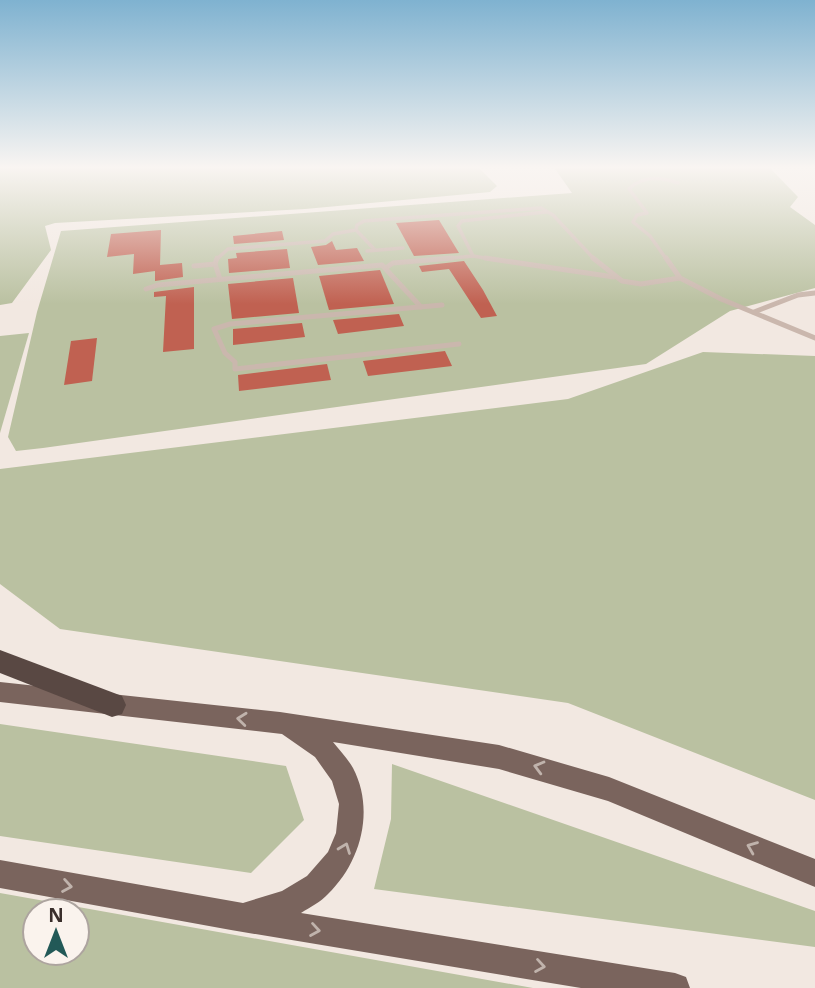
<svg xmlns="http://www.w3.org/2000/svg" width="815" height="988" font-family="'Noto Sans',sans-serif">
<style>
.green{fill:#bac1a1;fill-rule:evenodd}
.building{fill:#c06151}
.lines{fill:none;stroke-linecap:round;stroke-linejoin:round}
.lane-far1{stroke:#cab7ad;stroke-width:3.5}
.lane{stroke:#cab7ad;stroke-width:5}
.primary{fill:#7a645d;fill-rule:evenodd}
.highway{fill:#594843;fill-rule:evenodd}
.oneway{stroke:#c0b3ac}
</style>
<rect width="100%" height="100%" fill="#f2e8e1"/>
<g class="green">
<path d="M 0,166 L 477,166 L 497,186 L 490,192 L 305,209 L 55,223 L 45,226 L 51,250 L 12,303 L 0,305 Z"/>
<path d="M 553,166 L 768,166 L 798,197 L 790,207 L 815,225 L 815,288 L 730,311 L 646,364 L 43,448 L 16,451 L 8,437 L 37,312 L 61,231 L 572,193 Z"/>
<path d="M 29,333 L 0,433 L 0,336 Z"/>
<path d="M 703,352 L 815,356 L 815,800 L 568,703 L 60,629 L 0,584 L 0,469 L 568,399 Z"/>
<path d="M 0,724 L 286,766 L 304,820 L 251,873 L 0,836 Z"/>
<path d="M 392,764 L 815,911 L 815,947 L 374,889 L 391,819 Z"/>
<path d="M 0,893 L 533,988 L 0,988 ZM 35,911 L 77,911 L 77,953 L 35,953 Z"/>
</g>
<g class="building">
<path d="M 439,220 L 459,253 L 414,256 L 396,223 Z"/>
<path d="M 161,230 L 160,265 L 182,263 L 183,277 L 155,281 L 155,271 L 133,274 L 134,254 L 107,257 L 111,234 Z"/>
<path d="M 282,231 L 284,240 L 234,244 L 233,236 Z"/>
<path d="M 332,241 L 336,250 L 357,248 L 364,261 L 318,265 L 311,247 L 326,245 Z"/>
<path d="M 287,249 L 290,268 L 229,273 L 228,259 L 237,258 L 236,253 Z"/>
<path d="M 464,261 L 483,290 L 497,316 L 481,318 L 449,269 L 422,272 L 419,266 Z"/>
<path d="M 380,270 L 394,304 L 329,310 L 319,276 Z"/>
<path d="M 293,278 L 299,313 L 232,319 L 228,284 Z"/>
<path d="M 194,287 L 194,349 L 163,352 L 166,296 L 154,297 L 154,292 Z"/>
<path d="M 399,314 L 404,326 L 338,334 L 333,320 Z"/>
<path d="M 302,323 L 305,337 L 233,345 L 233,329 Z"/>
<path d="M 97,338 L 92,381 L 64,385 L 71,341 Z"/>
<path d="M 445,351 L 452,366 L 368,376 L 363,361 Z"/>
<path d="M 327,364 L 331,380 L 239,391 L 238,375 Z"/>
</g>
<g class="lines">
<g class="lane-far1">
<path d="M 375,250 L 356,230 L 357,225 L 364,221 L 541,208 L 553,215 L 595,260"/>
<path d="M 367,251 L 403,248"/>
<path d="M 473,256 L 458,226 L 462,221 L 546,212"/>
<path d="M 216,260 L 228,249 L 325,241 L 333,234 L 356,230"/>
<path d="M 432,260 L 473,256 L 497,260"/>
<path d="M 667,260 L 650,236 L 633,222 L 637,215 L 647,213 L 629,189 C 642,176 661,177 678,183"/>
</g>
<g class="lane">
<path d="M 217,258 L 215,264 L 220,279"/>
<path d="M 485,258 L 614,277"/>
<path d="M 593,258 L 622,281 L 641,284 L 680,278 L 721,299 L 815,338"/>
<path d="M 666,258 L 680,278"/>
<path d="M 194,266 L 215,264"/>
<path d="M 387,267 L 393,263 L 452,258"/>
<path d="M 146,289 L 158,285 L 382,265 L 421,307"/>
<path d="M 442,305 L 230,324 L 214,329 L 225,353 L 235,362 L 235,369 L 459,344"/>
<path d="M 754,312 L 798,295 L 815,293"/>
</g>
<path class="primary" d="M 0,682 L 280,712 L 499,745 L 609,777 L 815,859 L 815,887 L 608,801 L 499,769 L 333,742 C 340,751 348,759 353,768 C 375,810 361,862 328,894 C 321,902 310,907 301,913 L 675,973 L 686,977 L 690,988 L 581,988 L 231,930 L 0,888 L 0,860 L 243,903 L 282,891 L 307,876 L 328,852 L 336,833 L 339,804 L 332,781 L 315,757 L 282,734 L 0,702 Z"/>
<path class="highway" d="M 0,650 L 122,696 L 126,705 L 122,714 L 112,717 L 0,673 Z"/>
</g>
<defs><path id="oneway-chevron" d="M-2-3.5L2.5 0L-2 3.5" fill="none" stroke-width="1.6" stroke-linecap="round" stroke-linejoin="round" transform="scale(1.75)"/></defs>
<g class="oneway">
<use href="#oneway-chevron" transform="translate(242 719) rotate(-174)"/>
<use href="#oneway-chevron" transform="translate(539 767) rotate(-165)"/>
<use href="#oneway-chevron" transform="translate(752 847) rotate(-158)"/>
<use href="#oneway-chevron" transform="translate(345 848) rotate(-69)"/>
<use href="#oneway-chevron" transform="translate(67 886) rotate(10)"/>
<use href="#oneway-chevron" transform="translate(315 930) rotate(9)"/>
<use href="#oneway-chevron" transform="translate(540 966) rotate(9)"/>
</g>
<linearGradient id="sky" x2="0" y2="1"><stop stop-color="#7fb2d0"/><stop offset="0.55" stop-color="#f9f5f2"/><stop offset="1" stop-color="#f9f5f2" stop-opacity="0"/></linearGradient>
<rect width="815" height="304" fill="url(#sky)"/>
<g transform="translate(56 932)"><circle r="33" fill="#faf3ed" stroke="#ada49f" stroke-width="2"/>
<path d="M0-5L12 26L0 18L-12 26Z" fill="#225957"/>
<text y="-10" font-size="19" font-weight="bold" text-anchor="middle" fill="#392e2b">N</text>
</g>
</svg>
